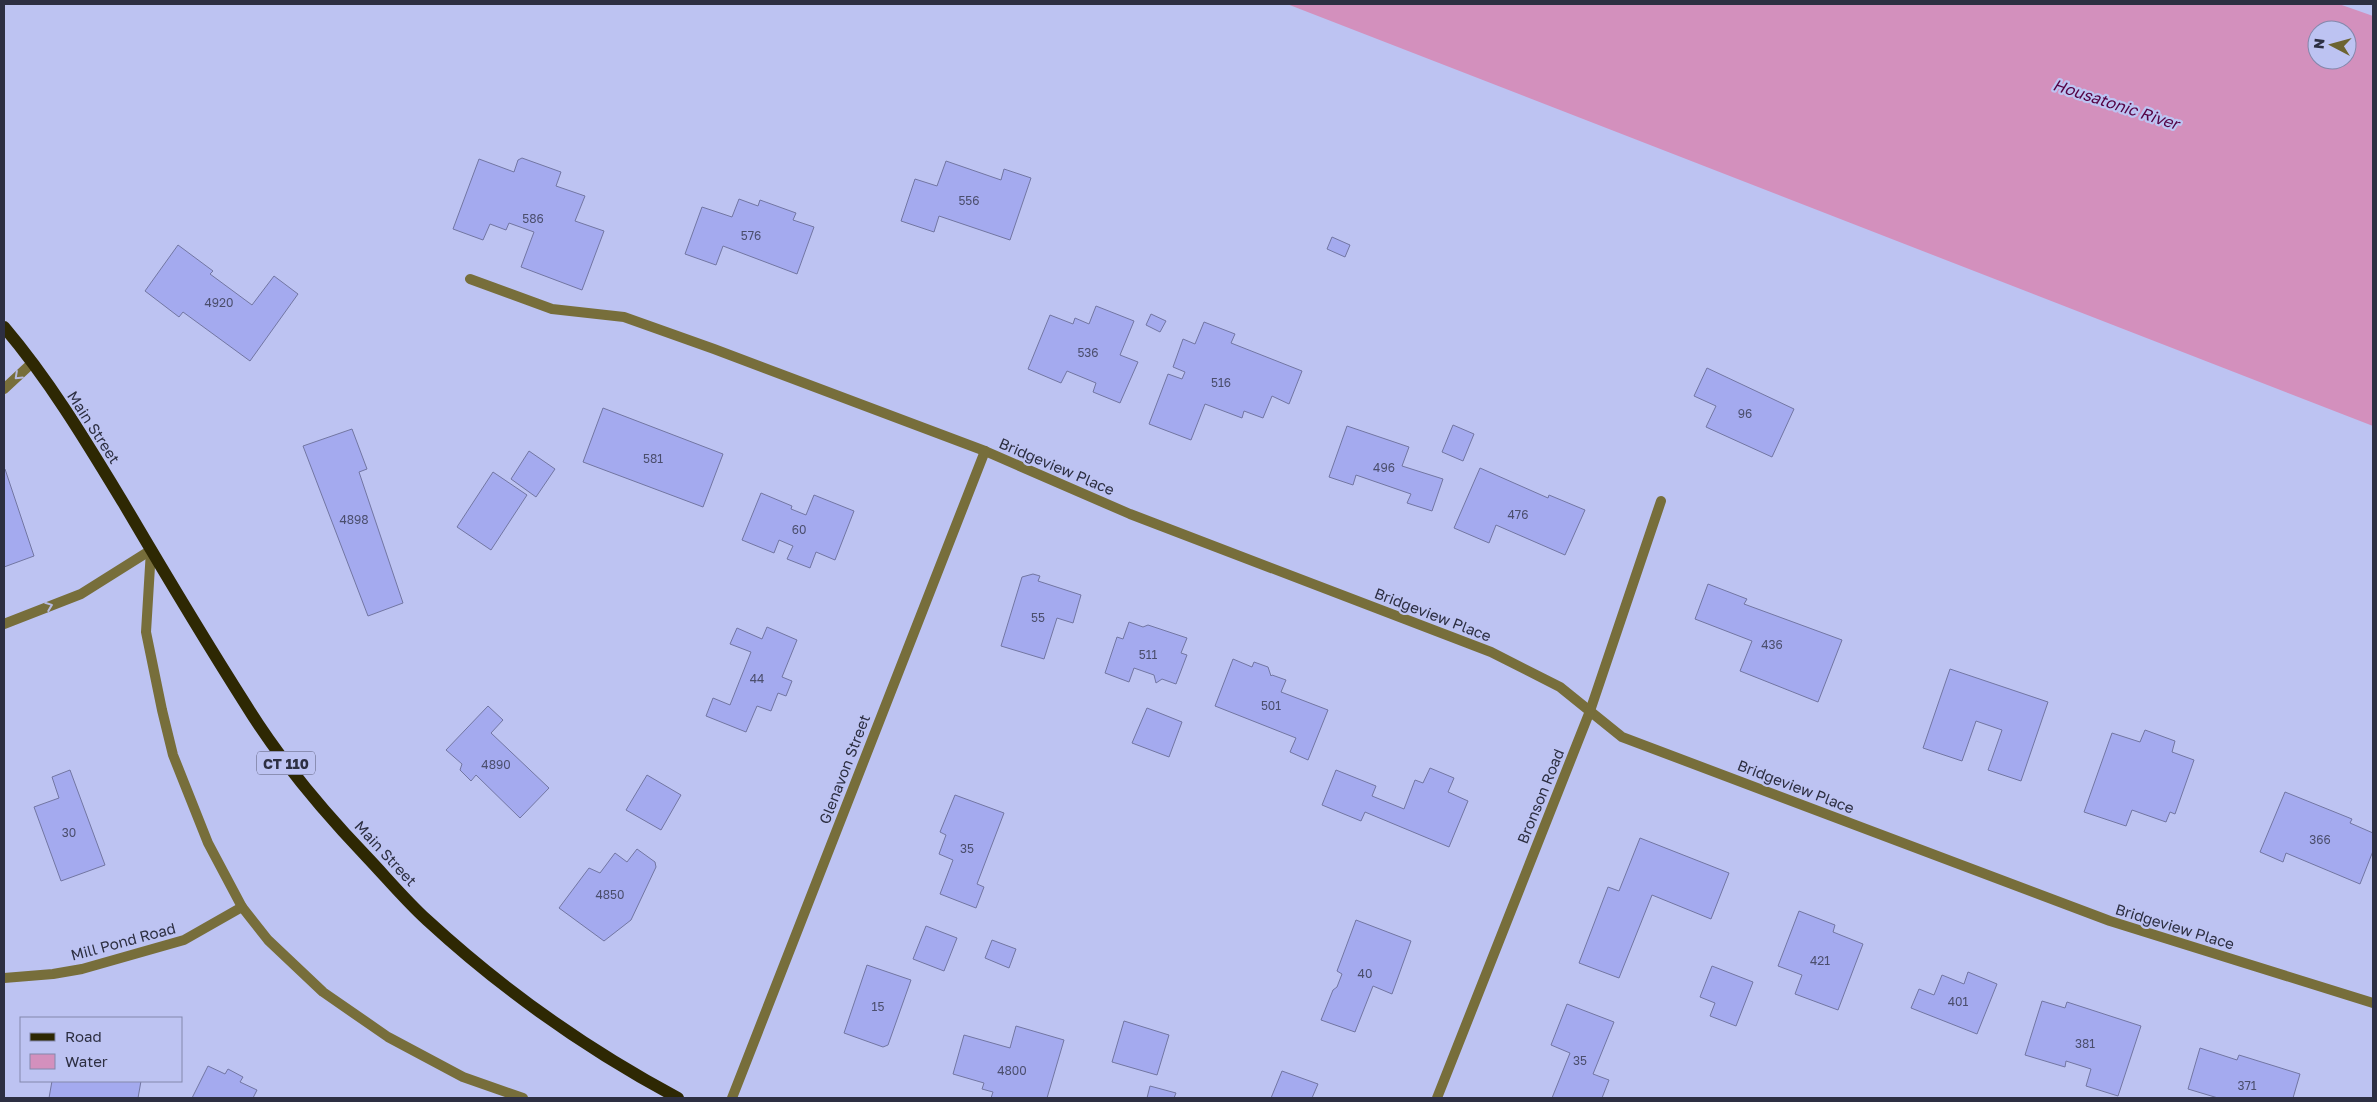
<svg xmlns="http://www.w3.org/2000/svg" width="2377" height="1102" font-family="'Golos Text',sans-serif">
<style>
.water{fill:#d390bd;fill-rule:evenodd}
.building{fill:#a4aaef;stroke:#7276a2}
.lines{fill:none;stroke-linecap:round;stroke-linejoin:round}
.lane{stroke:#776e3b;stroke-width:10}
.street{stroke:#776e3b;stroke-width:10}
.primary{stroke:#2e2803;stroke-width:12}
.oneway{stroke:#b6bae0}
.labels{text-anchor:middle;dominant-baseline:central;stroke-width:4.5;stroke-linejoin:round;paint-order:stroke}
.number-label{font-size:12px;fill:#4b4e6d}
.shield{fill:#bdc3f2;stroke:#585b77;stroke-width:1}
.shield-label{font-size:14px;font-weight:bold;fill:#2d2f42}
.street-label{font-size:15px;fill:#2d2f42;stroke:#bdc3f2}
.water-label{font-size:16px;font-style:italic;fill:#540243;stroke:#bdc3f2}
</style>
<rect width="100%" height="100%" fill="#bdc3f2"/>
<path class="water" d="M 1287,4 L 2339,4 L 2373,16 L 2373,426 ZM 2317,30 L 2347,30 L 2347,60 L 2317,60 Z"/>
<g class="building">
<path d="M 522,158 L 561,172 L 556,186 L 585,196 L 575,221 L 604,231 L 582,290 L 521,267 L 534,232 L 509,223 L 506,230 L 490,224 L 483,240 L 453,229 L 479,159 L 514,172 L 518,160 Z"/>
<path d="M 946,161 L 1001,180 L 1004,169 L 1031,178 L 1010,240 L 939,216 L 934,232 L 901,221 L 915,179 L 937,186 Z"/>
<path d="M 739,199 L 758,206 L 760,200 L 796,213 L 793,220 L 814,227 L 797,274 L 723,246 L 716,265 L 685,254 L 702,207 L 732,217 Z"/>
<path d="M 1332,237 L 1350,245 L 1345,257 L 1327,249 Z"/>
<path d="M 178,245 L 213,271 L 210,274 L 252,305 L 274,276 L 298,294 L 250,361 L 183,312 L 179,317 L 145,291 Z"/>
<path d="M 1096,306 L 1134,321 L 1120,355 L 1138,362 L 1120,403 L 1093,392 L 1096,383 L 1067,371 L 1061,383 L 1028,369 L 1050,315 L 1073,324 L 1075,318 L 1089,324 Z"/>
<path d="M 1151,314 L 1166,321 L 1160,332 L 1146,325 Z"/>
<path d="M 1204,322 L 1235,334 L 1231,343 L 1302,371 L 1289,404 L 1272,396 L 1263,418 L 1244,411 L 1242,418 L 1205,404 L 1191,440 L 1149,424 L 1168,374 L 1182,379 L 1185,372 L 1173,367 L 1183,339 L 1195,344 Z"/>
<path d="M 1707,368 L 1794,409 L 1772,457 L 1706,427 L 1716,406 L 1694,396 Z"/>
<path d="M 603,408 L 723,454 L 703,507 L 583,462 Z"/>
<path d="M 1453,425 L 1474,434 L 1463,461 L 1442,452 Z"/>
<path d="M 1347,426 L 1409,447 L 1402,466 L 1443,479 L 1432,511 L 1407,503 L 1411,494 L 1356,475 L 1353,485 L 1329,477 Z"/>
<path d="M 352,429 L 367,469 L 359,472 L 403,603 L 368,616 L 303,446 Z"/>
<path d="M 529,451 L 555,469 L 536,497 L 511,479 Z"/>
<path d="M 1480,468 L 1548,498 L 1549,495 L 1585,510 L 1565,555 L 1496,525 L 1489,543 L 1454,528 Z"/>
<path d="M 5,469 L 34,556 L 4,567 L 4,470 Z"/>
<path d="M 493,472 L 527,495 L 491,550 L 457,527 Z"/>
<path d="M 761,493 L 792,506 L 791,509 L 806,515 L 814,495 L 854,511 L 835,560 L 816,552 L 810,568 L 787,559 L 793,546 L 779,540 L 774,553 L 742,540 Z"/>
<path d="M 1033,574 L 1040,576 L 1038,581 L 1081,595 L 1073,623 L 1057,618 L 1044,659 L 1001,646 L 1022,577 Z"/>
<path d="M 1708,584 L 1747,599 L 1744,604 L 1842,640 L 1818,702 L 1740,671 L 1752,641 L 1695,619 Z"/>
<path d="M 1129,622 L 1143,627 L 1148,625 L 1187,638 L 1181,653 L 1187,655 L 1176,684 L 1162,679 L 1156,683 L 1154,675 L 1134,668 L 1129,682 L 1105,673 L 1117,637 L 1123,639 Z"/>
<path d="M 767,627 L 797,640 L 782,677 L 792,681 L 786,696 L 778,693 L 771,711 L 757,706 L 746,732 L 706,716 L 713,698 L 730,705 L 751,652 L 730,644 L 737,628 L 762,639 Z"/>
<path d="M 1233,659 L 1252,667 L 1254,662 L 1268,667 L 1271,676 L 1272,675 L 1286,680 L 1281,692 L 1328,710 L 1308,760 L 1290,752 L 1296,738 L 1215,706 Z"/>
<path d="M 1950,669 L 2048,702 L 2021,781 L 1988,770 L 2002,730 L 1976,721 L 1962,761 L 1923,748 Z"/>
<path d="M 488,706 L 503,720 L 491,733 L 549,788 L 520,818 L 476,775 L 471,781 L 460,770 L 462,764 L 446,750 Z"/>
<path d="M 1147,708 L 1182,722 L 1169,757 L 1132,743 Z"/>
<path d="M 2145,730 L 2175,741 L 2172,752 L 2194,760 L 2175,814 L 2170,812 L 2166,822 L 2132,810 L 2126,826 L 2084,812 L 2112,733 L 2140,742 Z"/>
<path d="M 1430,768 L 1454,778 L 1448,792 L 1468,801 L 1449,847 L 1365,812 L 1361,821 L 1322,805 L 1336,770 L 1376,786 L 1372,796 L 1404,809 L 1415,780 L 1423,783 Z"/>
<path d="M 70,770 L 105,865 L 61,881 L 34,807 L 59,798 L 52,777 Z"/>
<path d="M 647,775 L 681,795 L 661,830 L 626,810 Z"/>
<path d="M 2285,792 L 2352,819 L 2350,823 L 2373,833 L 2373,851 L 2360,884 L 2286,853 L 2283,862 L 2260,852 Z"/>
<path d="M 955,795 L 1004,813 L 977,884 L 984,887 L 976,908 L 940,894 L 953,860 L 939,854 L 946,835 L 940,832 Z"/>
<path d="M 1640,838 L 1729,873 L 1711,919 L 1652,895 L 1619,978 L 1579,963 L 1608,887 L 1619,891 Z"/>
<path d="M 637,849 L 655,862 L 656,867 L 631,920 L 604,941 L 559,908 L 589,868 L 600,873 L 615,853 L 627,862 Z"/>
<path d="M 1799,911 L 1835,925 L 1833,932 L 1863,944 L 1838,1010 L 1795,994 L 1802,975 L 1778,966 Z"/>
<path d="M 1356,920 L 1411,941 L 1392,994 L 1373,986 L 1355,1032 L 1321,1020 L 1333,990 L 1337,987 L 1342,974 L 1337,971 Z"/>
<path d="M 926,926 L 957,938 L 944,971 L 913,959 Z"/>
<path d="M 992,940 L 1016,949 L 1009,968 L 985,958 Z"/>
<path d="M 867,965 L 911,980 L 888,1045 L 883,1047 L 844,1033 Z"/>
<path d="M 1712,966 L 1753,982 L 1736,1026 L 1710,1016 L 1715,1003 L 1700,997 Z"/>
<path d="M 1968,972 L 1997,984 L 1977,1034 L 1911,1008 L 1919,989 L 1934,995 L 1942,975 L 1964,984 Z"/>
<path d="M 2042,1001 L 2065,1008 L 2067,1002 L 2141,1026 L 2118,1096 L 2086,1086 L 2091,1069 L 2066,1061 L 2065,1067 L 2025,1055 Z"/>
<path d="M 1567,1004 L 1614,1022 L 1593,1074 L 1609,1080 L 1602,1098 L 1552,1098 L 1570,1053 L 1551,1045 Z"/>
<path d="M 1124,1021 L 1169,1035 L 1157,1075 L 1112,1062 Z"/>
<path d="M 1016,1026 L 1064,1040 L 1047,1098 L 991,1098 L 993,1092 L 982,1089 L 984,1083 L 953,1074 L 964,1035 L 1010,1048 Z"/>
<path d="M 2200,1048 L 2237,1060 L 2239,1055 L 2300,1074 L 2293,1098 L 2218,1098 L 2188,1089 Z"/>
<path d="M 208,1066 L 225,1074 L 228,1069 L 243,1077 L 240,1082 L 257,1090 L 253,1098 L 192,1098 Z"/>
<path d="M 1282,1071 L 1318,1084 L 1312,1098 L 1271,1098 Z"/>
<path d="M 52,1081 L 141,1081 L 138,1098 L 49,1098 Z"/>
<path d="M 1150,1086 L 1176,1093 L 1174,1098 L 1147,1098 Z"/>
</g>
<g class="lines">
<g class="lane">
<path d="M 4,389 L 32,363"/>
<path d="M 4,624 L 81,594 L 151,550"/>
</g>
<g class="street">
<path d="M 470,279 L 552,309 L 624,317 L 714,349 L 985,451 L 1130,514 L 1491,652 L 1560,687 L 1622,737 L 2110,921 L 2373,1003"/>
<path d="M 151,550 L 146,632 L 162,710 L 173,755 L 208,843 L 242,907 L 268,940 L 323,992 L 388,1037 L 463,1077 L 523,1098"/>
<path d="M 4,978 L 53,974 L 82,969 L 184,940 L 242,907"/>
<path d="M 732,1098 L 985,451"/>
<path d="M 1437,1098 L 1590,711 L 1661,501"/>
</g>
<path class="primary" d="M 4,327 C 50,381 87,443 124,504 C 164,572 204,639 246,705 C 280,760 322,810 366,856 C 386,877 406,901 427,920 C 502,989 590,1051 678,1098"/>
</g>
<defs><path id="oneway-chevron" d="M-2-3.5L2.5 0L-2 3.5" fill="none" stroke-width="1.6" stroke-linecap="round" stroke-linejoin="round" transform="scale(1.25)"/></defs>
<g class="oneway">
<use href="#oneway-chevron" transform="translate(18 376) rotate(137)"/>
<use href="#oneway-chevron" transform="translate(49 606) rotate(-21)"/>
</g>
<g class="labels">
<g class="number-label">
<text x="969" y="200">556</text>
<text x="533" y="218">586</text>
<text x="751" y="235">576</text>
<text x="219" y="302">4920</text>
<text x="1088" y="352">536</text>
<text x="1221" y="382">516</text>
<text x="1745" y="413">96</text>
<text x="653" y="458">581</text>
<text x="1384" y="467">496</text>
<text x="1518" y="514">476</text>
<text x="354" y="519">4898</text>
<text x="799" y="529">60</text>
<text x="1038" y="617">55</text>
<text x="1772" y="644">436</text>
<text x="1148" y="654">511</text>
<text x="757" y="678">44</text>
<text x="1271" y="705">501</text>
<text x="496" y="764">4890</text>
<text x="69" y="832">30</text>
<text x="2320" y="839">366</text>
<text x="967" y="848">35</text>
<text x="610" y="894">4850</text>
<text x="1820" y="960">421</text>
<text x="1365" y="973">40</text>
<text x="1958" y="1001">401</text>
<text x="878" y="1006">15</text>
<text x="2085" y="1043">381</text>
<text x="1580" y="1060">35</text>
<text x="1012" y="1070">4800</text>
<text x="2247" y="1085">371</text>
</g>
<rect class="shield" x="257" y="751.5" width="58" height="23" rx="4"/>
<g class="shield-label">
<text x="286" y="763">CT 110</text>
</g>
<g class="street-label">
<text transform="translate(94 427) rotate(57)">Main Street</text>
<text transform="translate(1057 466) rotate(23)">Bridgeview Place</text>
<text transform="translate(1433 614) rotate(21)">Bridgeview Place</text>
<text transform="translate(844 769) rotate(-69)">Glenavon Street</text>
<text transform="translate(1796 786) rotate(21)">Bridgeview Place</text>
<text transform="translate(1540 796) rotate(-68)">Bronson Road</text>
<text transform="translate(386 853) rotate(47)">Main Street</text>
<text transform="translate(2175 926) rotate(17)">Bridgeview Place</text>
<text transform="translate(123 941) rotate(-15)">Mill Pond Road</text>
</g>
<g class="water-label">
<text transform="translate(2116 104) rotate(18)">Housatonic River</text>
</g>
</g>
<rect width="2377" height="1102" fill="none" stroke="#2d2f42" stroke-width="10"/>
<rect x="20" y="1017" width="162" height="65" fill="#bdc3f2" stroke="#8388ac"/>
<rect x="30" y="1033" width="25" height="8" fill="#2e2803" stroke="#8388ac"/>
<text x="65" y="1042" font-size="15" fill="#2d2f42">Road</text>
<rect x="30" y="1054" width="25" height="15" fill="#d390bd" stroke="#8388ac"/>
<text x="65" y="1067" font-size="15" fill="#2d2f42">Water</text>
<g transform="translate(2332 45) rotate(276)"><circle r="24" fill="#bdc3f2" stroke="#8388ac"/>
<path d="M0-4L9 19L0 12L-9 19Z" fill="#6d6431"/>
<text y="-8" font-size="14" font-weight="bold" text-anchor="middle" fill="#2d2f42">N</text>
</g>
</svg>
